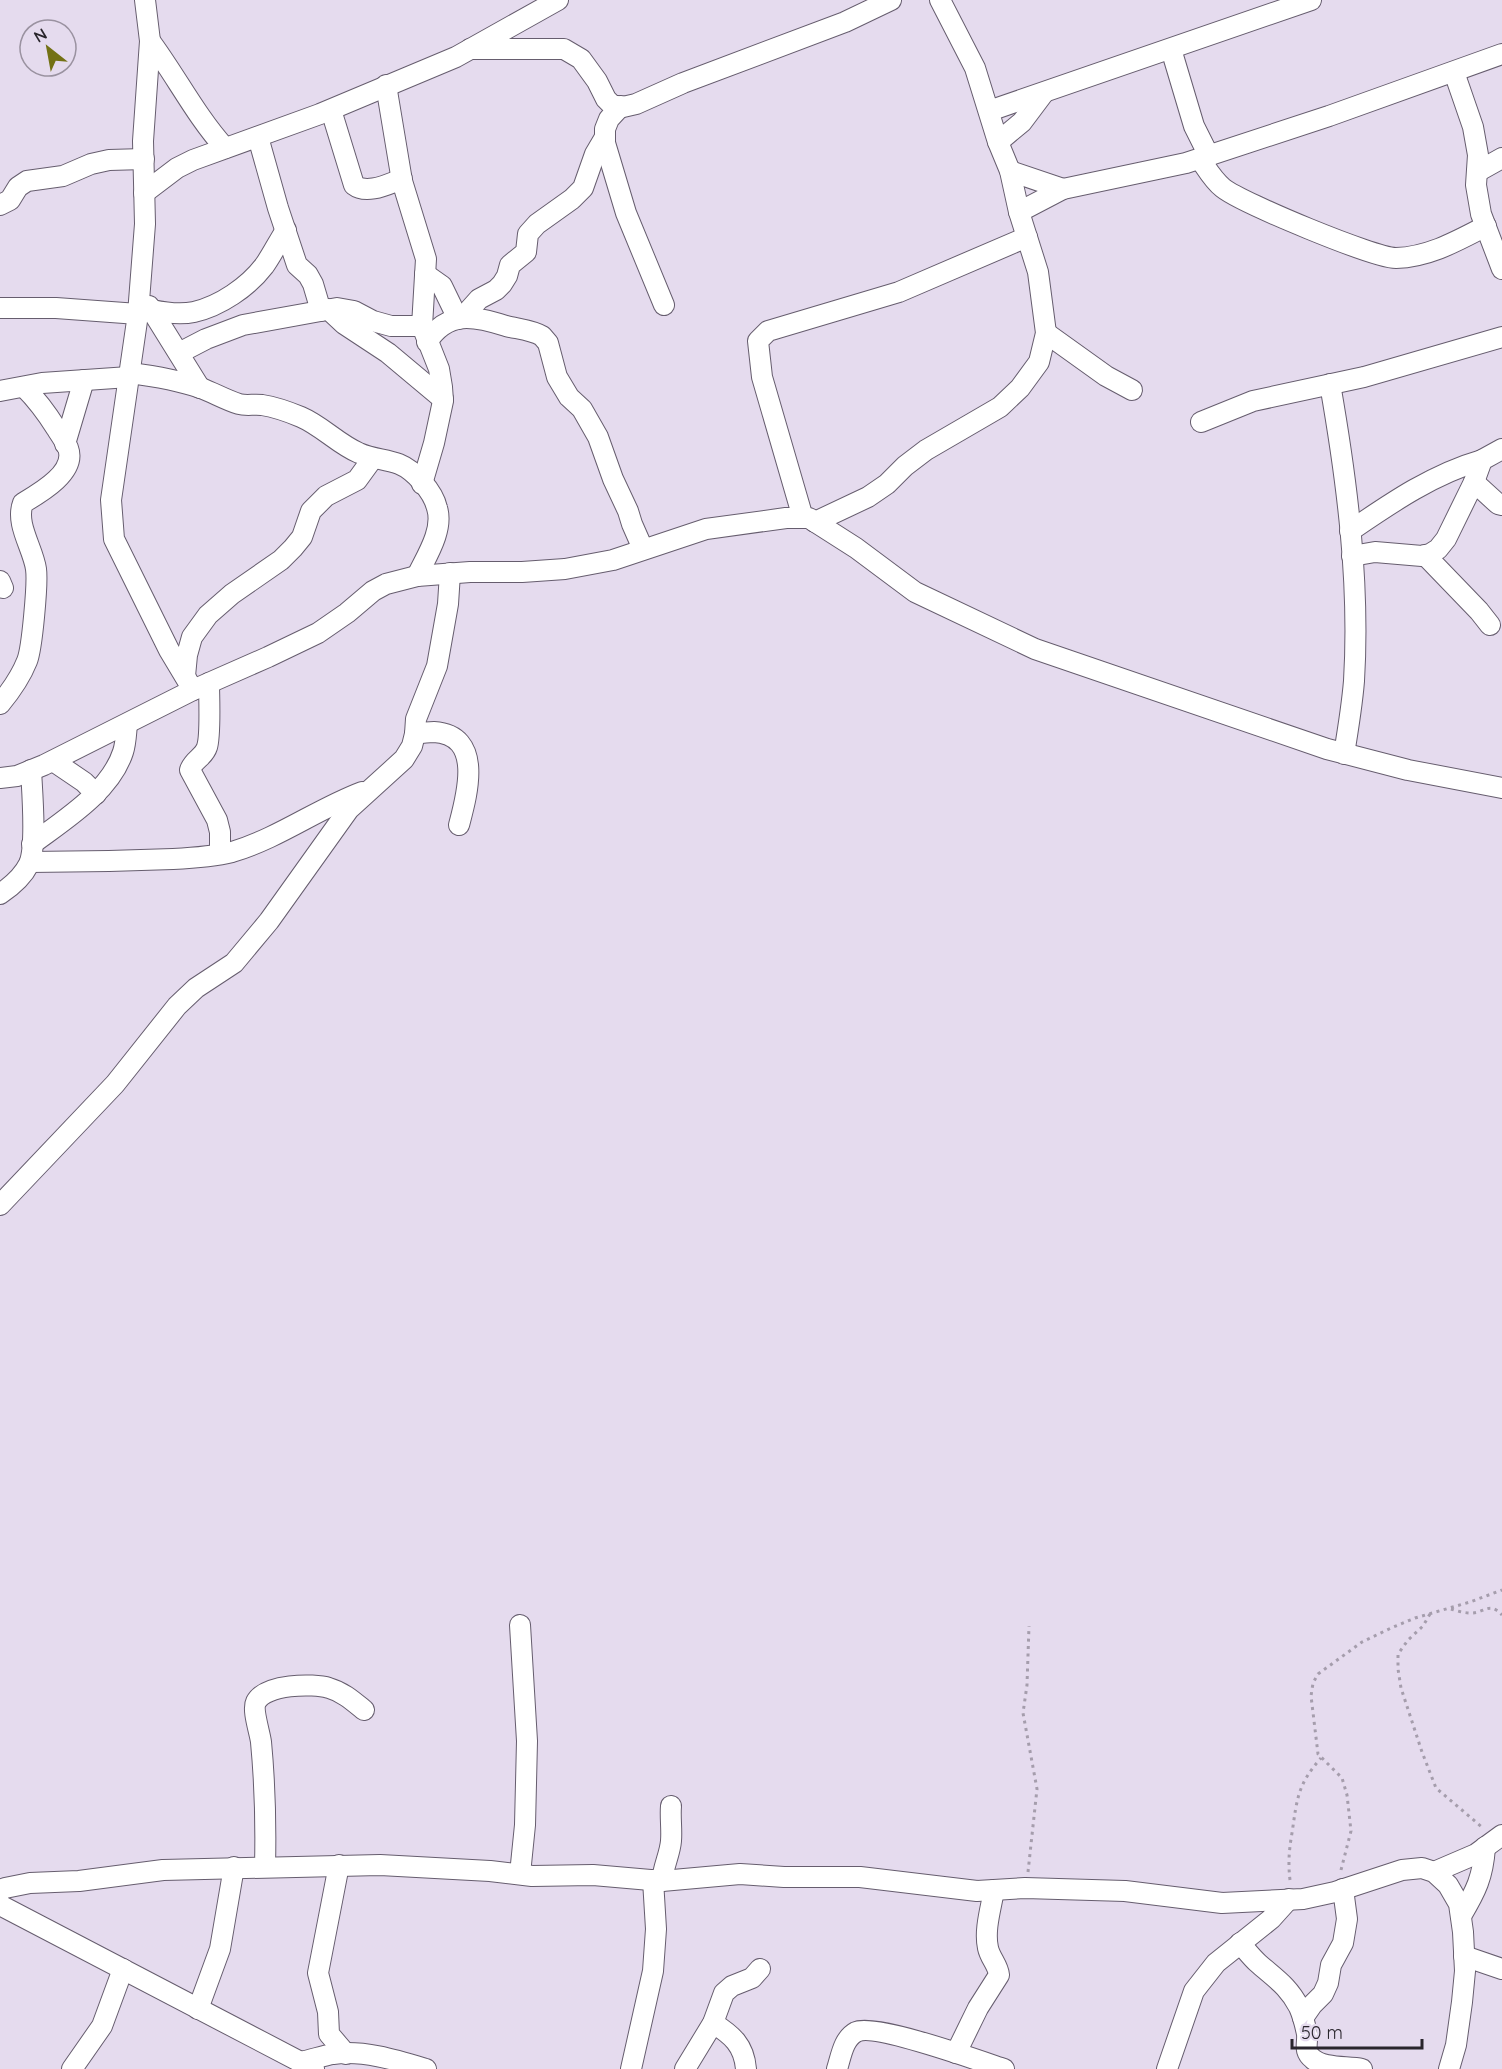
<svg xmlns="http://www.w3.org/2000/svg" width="1502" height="2069" font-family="Quicksand,sans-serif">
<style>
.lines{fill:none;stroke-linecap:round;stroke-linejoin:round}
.minor-casing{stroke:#665d6e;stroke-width:22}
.path{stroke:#a59dac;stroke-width:3;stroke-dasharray:3 4.5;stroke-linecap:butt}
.minor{stroke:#fff;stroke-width:20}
</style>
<rect width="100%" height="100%" fill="#e5dbee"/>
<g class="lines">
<g class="minor-casing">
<g id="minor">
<path d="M 145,0 L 150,41 L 143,141 L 145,224 L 138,314 L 111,500 L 114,539 L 169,650 L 193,690"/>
<path d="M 150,41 C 176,76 196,116 225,148"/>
<path d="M 470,49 L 564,49 L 581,59 L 597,81 L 606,99 L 612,105 L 623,107 L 636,104 L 683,83 L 845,22 L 891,0"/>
<path d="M 1171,49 L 1194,126 L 1209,156"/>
<path d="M 1454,72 L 1473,127 L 1478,155 L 1476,185 L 1481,214 L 1502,269"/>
<path d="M 386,85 L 402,181 L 426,259 L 422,326 L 439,369 L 442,387 L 443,401 L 434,443 L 422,484"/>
<path d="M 621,106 L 609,119 L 605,129 L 605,143 L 626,213 L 664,305"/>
<path d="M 331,110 L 354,185 C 367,195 388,184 402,179"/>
<path d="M 989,111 L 1311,0"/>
<path d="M 258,137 L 278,208 L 297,265 L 308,275 L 313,284 L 321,311"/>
<path d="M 998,142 L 1022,122 L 1043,94"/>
<path d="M 1200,159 C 1207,169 1213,180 1223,188 C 1242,203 1374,258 1396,258 C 1429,257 1457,241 1486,226"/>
<path d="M 1010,171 L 1063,189"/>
<path d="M 1477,172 L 1502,158"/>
<path d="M 144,193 L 177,168 L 193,160 L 320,114 L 456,57 L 558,0"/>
<path d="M 0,205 L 10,200 L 18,187 L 27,181 L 63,176 L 91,164 L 109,160 L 144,159"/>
<path d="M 1019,212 L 1063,189 L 1186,163 L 1329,116 L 1502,54"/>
<path d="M 425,274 L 442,286 L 458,319"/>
<path d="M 149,306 L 200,388"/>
<path d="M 0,308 L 56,308 L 138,314"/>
<path d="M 328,309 L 344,324 L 388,353 L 443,399"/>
<path d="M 152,310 C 166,313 180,315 194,312 C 220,306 248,287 264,266 C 272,255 278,242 286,230"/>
<path d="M 462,318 L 479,299 L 496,290 L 502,284 L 507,276 L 510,265 L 526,252 L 528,234 L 537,224 L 572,199 L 583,188 L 595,154 L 605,137"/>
<path d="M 1046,333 L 1106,376 L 1132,390"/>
<path d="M 427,342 C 448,310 474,316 506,326 C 518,329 532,330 542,336 L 548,343 L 557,377 L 569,397 L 582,409 L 598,437 L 613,479 L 628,511 L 632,524 L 643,549"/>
<path d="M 179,353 L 206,339 L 243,325 L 337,308 L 354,311 L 373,321 L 391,326 L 422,326"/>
<path d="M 130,373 C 154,376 178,380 201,388 C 214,393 226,400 239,404 C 246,406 254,404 262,405 C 275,407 289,412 301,417 C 322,426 338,444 359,453 C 372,459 386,459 399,464 C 414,470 433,491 437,508 C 444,530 426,557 417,576"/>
<path d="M 1330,384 C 1347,481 1360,582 1354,681 C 1352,705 1348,730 1344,754"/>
<path d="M 0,391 L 42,383 L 129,377"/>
<path d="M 1201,422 L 1253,401 L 1364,377 L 1502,337"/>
<path d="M 65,444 L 84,380"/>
<path d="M 1474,482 L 1498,504 L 1502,505"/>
<path d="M 803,518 L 762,377 L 758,341 L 768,331 L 899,292 L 1027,237"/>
<path d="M 815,522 L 868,497 L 887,484 L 905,466 L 926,450 L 1000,407 L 1020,388 L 1039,362 L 1046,333 L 1038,272 L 1019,212 L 1010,171 L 998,142 L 975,68 L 940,0"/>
<path d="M 1350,531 C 1391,503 1433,474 1482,460"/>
<path d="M 1425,555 L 1479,611 L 1490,625"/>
<path d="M 1352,556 L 1375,552 L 1422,556 L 1430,554 L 1438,549 L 1446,539 L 1474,482 L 1482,460 L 1502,449"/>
<path d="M 0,581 L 3,588"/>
<path d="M 185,676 L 187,655 L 192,637 L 208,615 L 232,594 L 281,560 L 293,548 L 302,537 L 311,511 L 326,496 L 357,480 L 373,458"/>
<path d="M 209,683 C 209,696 211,735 207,747 C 204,757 193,760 190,770 L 217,820 L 220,832 L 220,854"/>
<path d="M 0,704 C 10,692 21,676 27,661 C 32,649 38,583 36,569 C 33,548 15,524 23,503 C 40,493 77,472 68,448 C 65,441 60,434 56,428 C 46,412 36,399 24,387"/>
<path d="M 415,734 C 421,733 428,732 434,732 C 484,735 467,795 459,825"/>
<path d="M 53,761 L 84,782 L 96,794"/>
<path d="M 0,778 L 17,776 L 44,765 L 193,690 L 268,657 L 318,633 L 347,613 L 373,591 L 386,584 L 417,576 L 470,572 L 522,572 L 565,569 L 613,560 L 706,529 L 786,518 L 809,518 L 856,548 L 915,592 L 1035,649 L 1327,749 L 1408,770 L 1502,788"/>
<path d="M 32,844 C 64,820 110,792 123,752 C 126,743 126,733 127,724"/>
<path d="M 30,862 C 78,862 125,861 173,859 C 193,858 212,857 232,852 C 279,838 317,809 362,792"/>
<path d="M 0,894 C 12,886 23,876 29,864 C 37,846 32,791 31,770"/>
<path d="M 0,1205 L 115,1084 L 177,1006 L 196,988 L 234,963 L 269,921 L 349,809 L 404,759 L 412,746 L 415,734 L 416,719 L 437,666 L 448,604 L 450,573"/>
<path d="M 339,1865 L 318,1973 L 328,2012 L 329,2034 L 346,2054"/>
<path d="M 265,1867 C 266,1825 265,1784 261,1742 C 260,1733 252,1710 256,1702 C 265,1684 313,1683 329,1688 C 343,1692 353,1701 364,1710"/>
<path d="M 1434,1872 L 1476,1854 L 1502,1835"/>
<path d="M 520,1874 L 525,1825 L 527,1741 L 520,1625"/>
<path d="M 662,1881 C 663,1867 670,1854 671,1841 C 672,1829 670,1818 671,1806"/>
<path d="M 0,1891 L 5,1888 L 30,1883 L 79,1881 L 163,1870 L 380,1865 L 490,1871 L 532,1876 L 593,1875 L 662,1881 L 740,1874 L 784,1877 L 860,1877 L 977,1891 L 1025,1888 L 1125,1891 L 1222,1903 L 1303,1899 L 1335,1892 L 1402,1870 L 1422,1868 L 1434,1872 L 1448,1885 L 1459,1904 L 1463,1932 L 1465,1971 L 1462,2002 L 1456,2045 L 1449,2069"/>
<path d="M 0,1905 L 314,2069"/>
<path d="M 1461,1916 C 1476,1891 1483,1877 1485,1847"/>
<path d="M 1240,1943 C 1246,1950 1252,1958 1259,1964 C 1276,1979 1288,1986 1299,2007 C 1303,2016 1305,2024 1307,2034 C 1308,2044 1303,2051 1313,2059 C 1324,2069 1347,2066 1362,2069"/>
<path d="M 1464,1956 L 1502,1969"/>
<path d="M 198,2009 L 220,1949 L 234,1867"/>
<path d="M 1303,2018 L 1312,2005 L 1323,1994 L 1328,1983 L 1331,1965 L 1343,1943 L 1347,1919 L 1343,1889"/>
<path d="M 713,2023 C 732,2035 744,2045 746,2069"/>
<path d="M 956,2053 L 978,2008 L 999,1975 C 998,1965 990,1958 988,1948 C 984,1930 991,1908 994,1890"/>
<path d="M 300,2062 C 311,2060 322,2056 333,2054 C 364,2050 396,2060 426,2069"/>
<path d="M 72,2069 L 102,2026 L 123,1969"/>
<path d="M 631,2069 L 653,1971 L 656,1929 L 653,1880"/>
<path d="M 685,2069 L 713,2023 L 724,1993 L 732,1986 L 752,1978 L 760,1969"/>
<path d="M 837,2069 C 841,2057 843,2039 856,2032 C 874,2023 980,2061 1004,2069"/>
<path d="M 1167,2069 L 1194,1991 L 1216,1963 L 1271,1919 L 1289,1899"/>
</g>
</g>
<g class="path">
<path d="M 1451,1609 C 1457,1611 1464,1613 1471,1613 C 1485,1613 1489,1601 1502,1615"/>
<path d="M 1430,1614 L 1423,1626 L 1408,1640 L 1398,1654 L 1398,1669 L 1401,1688 L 1422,1752 L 1436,1788 L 1483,1828"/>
<path d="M 1341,1870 L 1351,1831 L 1347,1795 L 1342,1778 L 1318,1754 L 1311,1696 L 1313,1683 L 1318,1674 L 1362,1642 L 1391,1628 L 1415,1618 L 1470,1602 L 1502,1590"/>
<path d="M 1028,1872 L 1037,1789 L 1023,1713 L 1027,1685 L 1029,1626"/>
<path d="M 1290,1880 C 1288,1863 1289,1850 1292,1833 C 1297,1800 1297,1785 1321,1758"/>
</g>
<use href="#minor" class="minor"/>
</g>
<g transform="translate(48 48) rotate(329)"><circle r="28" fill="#e5dbee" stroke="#9a92a0" stroke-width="1.5"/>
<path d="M0-4.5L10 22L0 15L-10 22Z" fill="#737114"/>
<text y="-9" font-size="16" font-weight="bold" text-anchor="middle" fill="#29252c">N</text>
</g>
<path d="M1292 2039v9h130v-9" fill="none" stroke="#29252c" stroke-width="3"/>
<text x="1301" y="2039" font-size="18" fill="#29252c" stroke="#e5dbee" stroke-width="4.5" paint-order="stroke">50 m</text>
</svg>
